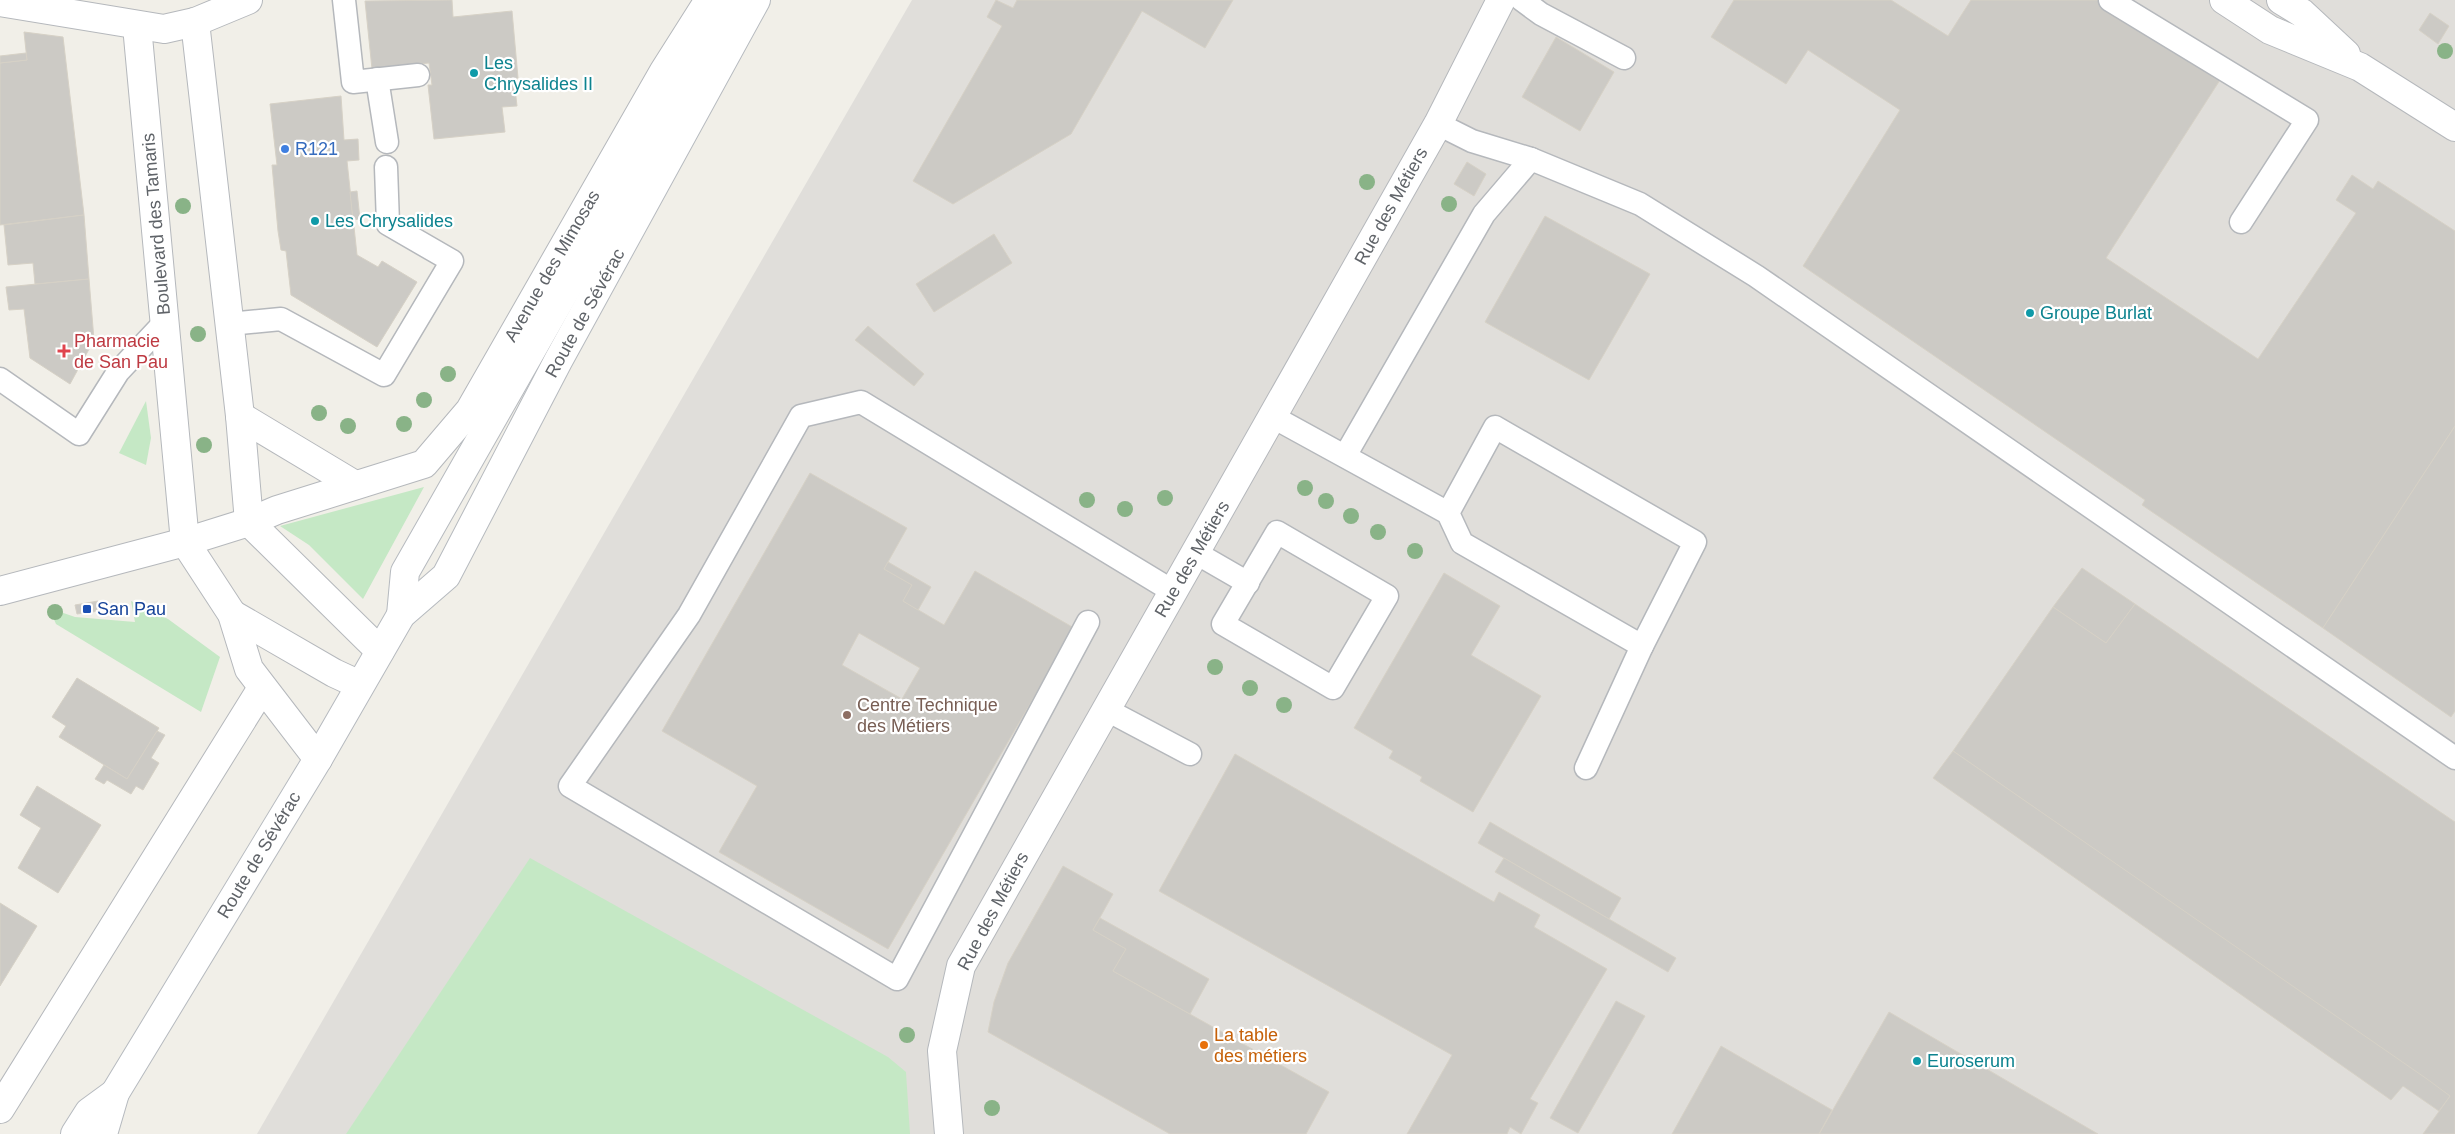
<svg xmlns="http://www.w3.org/2000/svg" width="2455" height="1134" font-family="Arial,sans-serif">
<style>
.industrial{fill:#e0deda}
.green{fill:#c5e8c5}
.building{fill:#cccac5;stroke:#d6d1c6;fill-rule:evenodd}
.lines{fill:none;stroke-linecap:round;stroke-linejoin:round}
.lane-casing{stroke:#b5b8bc;stroke-width:25}
.street-casing{stroke:#b5b8bc;stroke-width:30}
.secondary-casing{stroke:#b6babf;stroke-width:30}
.lane{stroke:#fff;stroke-width:22}
.street{stroke:#fff;stroke-width:28}
.secondary{stroke:#fff;stroke-width:28}
.tree{fill:#89b387}
.culture-dot{fill:#0f9aa8;stroke:#fff;stroke-width:2}
.shop-dot{fill:#3f7fe0;stroke:#fff;stroke-width:2}
.health-dot{fill:#e0444e;stroke:#fff;stroke-width:2}
.transit-dot{fill:#1a4fb4;stroke:#fff;stroke-width:2}
.education-dot{fill:#8d6e63;stroke:#fff;stroke-width:2}
.food-dot{fill:#e8710a;stroke:#fff;stroke-width:2}
.labels{text-anchor:middle;dominant-baseline:central;stroke-width:4.5;stroke-linejoin:round;paint-order:stroke}
.culture-label{font-size:18px;fill:#0d838f;stroke:#fff;text-anchor:start}
.shop-label{font-size:18px;fill:#366cbe;stroke:#fff;text-anchor:start}
.street-label{font-size:18px;fill:#5f6368;stroke:#fff}
.health-label{font-size:18px;fill:#be3a42;stroke:#fff;text-anchor:start}
.transit-label{font-size:18px;fill:#164399;stroke:#fff;text-anchor:start}
.education-label{font-size:18px;fill:#785e54;stroke:#fff;text-anchor:start}
.food-label{font-size:18px;fill:#c56008;stroke:#fff;text-anchor:start}
</style>
<rect width="100%" height="100%" fill="#f1efe8"/>
<path class="industrial" d="M 912,0 L 2455,0 L 2455,1134 L 257,1134 Z"/>
<g class="green">
<path d="M 146,401 L 151,438 L 146,465 L 119,453 Z"/>
<path d="M 424,487 L 363,599 L 309,545 L 280,526 Z"/>
<path d="M 131,601 L 168,619 L 220,657 L 201,712 L 56,624 L 49,608 L 75,617 L 135,622 Z"/>
<path d="M 530,858 L 888,1057 L 906,1072 L 910,1134 L 346,1134 Z"/>
</g>
<g class="building">
<path d="M 452,0 L 453,17 L 512,11 L 518,78 L 514,79 L 517,106 L 502,107 L 505,132 L 434,139 L 428,85 L 432,85 L 429,63 L 372,69 L 365,1 Z"/>
<path d="M 996,0 L 1013,8 L 1017,0 L 1233,0 L 1205,48 L 1142,11 L 1071,134 L 953,204 L 913,181 L 1002,26 L 987,17 Z"/>
<path d="M 1734,0 L 1891,0 L 1948,36 L 1971,0 L 2097,0 L 2220,80 L 2106,258 L 2258,359 L 2356,213 L 2336,200 L 2352,175 L 2373,189 L 2378,181 L 2455,231 L 2455,426 L 2323,628 L 2142,505 L 2145,500 L 1803,266 L 1900,110 L 1808,50 L 1786,84 L 1711,37 Z"/>
<path d="M 2430,13 L 2449,26 L 2438,44 L 2419,30 Z"/>
<path d="M 24,32 L 63,37 L 84,215 L 0,225 L 0,63 L 27,60 Z"/>
<path d="M 1556,37 L 1614,72 L 1580,131 L 1522,97 Z"/>
<path d="M 26,53 L 27,60 L 0,63 L 0,56 Z"/>
<path d="M 341,96 L 344,140 L 358,139 L 359,160 L 347,161 L 357,255 L 378,267 L 382,261 L 417,282 L 377,347 L 291,295 L 286,251 L 281,250 L 278,231 L 272,165 L 277,165 L 270,104 Z"/>
<path d="M 1467,162 L 1486,174 L 1474,196 L 1454,184 Z"/>
<path d="M 357,191 L 360,219 L 353,220 L 350,192 Z"/>
<path d="M 84,215 L 89,279 L 35,284 L 33,263 L 8,265 L 4,225 Z"/>
<path d="M 1545,216 L 1650,274 L 1589,380 L 1485,322 Z"/>
<path d="M 994,234 L 1012,263 L 934,312 L 916,284 Z"/>
<path d="M 89,279 L 94,340 L 70,384 L 30,358 L 24,309 L 9,310 L 6,287 Z"/>
<path d="M 868,326 L 924,374 L 914,386 L 855,340 Z"/>
<path d="M 2455,426 L 2455,711 L 2451,717 L 2323,628 Z"/>
<path d="M 810,473 L 907,528 L 884,569 L 912,585 L 903,601 L 944,625 L 975,571 L 1074,628 L 888,949 L 719,852 L 757,786 L 662,731 ZM 859,633 L 920,668 L 902,699 L 842,665 Z"/>
<path d="M 888,562 L 931,587 L 918,610 L 903,601 L 912,585 L 884,569 Z"/>
<path d="M 2082,568 L 2135,604 L 2106,643 L 2053,607 Z"/>
<path d="M 1444,573 L 1500,606 L 1471,655 L 1541,696 L 1473,812 L 1420,781 L 1422,777 L 1389,758 L 1393,751 L 1354,728 Z"/>
<path d="M 98,601 L 99,611 L 77,614 L 75,605 Z"/>
<path d="M 2135,604 L 2455,822 L 2455,1134 L 2423,1134 L 2450,1096 L 1953,751 L 2053,607 L 2106,643 Z"/>
<path d="M 77,678 L 159,728 L 127,779 L 59,737 L 66,726 L 52,717 Z"/>
<path d="M 157,731 L 165,735 L 151,758 L 159,763 L 143,790 L 136,786 L 131,794 L 107,780 L 104,784 L 95,779 L 104,765 L 127,779 Z"/>
<path d="M 1953,751 L 2427,1079 L 2450,1096 L 2439,1111 L 2403,1086 L 2391,1100 L 1933,778 Z"/>
<path d="M 1235,754 L 1494,902 L 1499,892 L 1540,915 L 1534,927 L 1607,969 L 1530,1099 L 1538,1103 L 1521,1134 L 1510,1127 L 1507,1134 L 1407,1134 L 1452,1055 L 1159,891 Z"/>
<path d="M 37,786 L 101,825 L 58,893 L 18,868 L 41,828 L 20,815 Z"/>
<path d="M 1490,822 L 1621,898 L 1609,919 L 1478,843 Z"/>
<path d="M 1504,858 L 1676,958 L 1668,972 L 1495,872 Z"/>
<path d="M 1063,866 L 1113,894 L 1093,930 L 1126,949 L 1113,971 L 1329,1092 L 1306,1134 L 1170,1134 L 988,1032 L 994,1002 L 1008,963 Z"/>
<path d="M 0,903 L 37,926 L 0,986 Z"/>
<path d="M 1100,918 L 1209,979 L 1190,1014 L 1113,971 L 1126,949 L 1093,930 Z"/>
<path d="M 1616,1001 L 1645,1016 L 1578,1133 L 1550,1118 Z"/>
<path d="M 1889,1012 L 2098,1134 L 1819,1134 Z"/>
<path d="M 1721,1046 L 1832,1110 L 1819,1134 L 1672,1134 Z"/>
</g>
<g class="lines">
<g class="lane-casing">
<g id="lane">
<path d="M 344,0 L 353,82 L 418,75"/>
<path d="M 1522,0 L 1541,14 L 1624,58"/>
<path d="M 2110,0 L 2307,120 L 2241,222"/>
<path d="M 377,79 L 387,142"/>
<path d="M 1438,124 L 1472,141 L 1531,159"/>
<path d="M 229,324 L 281,319 L 384,375 L 452,261 L 388,224 L 386,167"/>
<path d="M 0,379 L 79,434 L 118,372 L 165,322"/>
<path d="M 1273,417 L 1448,513 L 1495,427 L 1695,542 L 1642,646 L 1462,543 L 1448,513"/>
<path d="M 1345,456 L 1484,214 L 1531,159 L 1640,204 L 1756,276 L 2455,758"/>
<path d="M 1277,532 L 1387,596 L 1333,688 L 1223,624 Z"/>
<path d="M 1196,553 L 1248,583"/>
<path d="M 1088,622 L 897,979 L 570,786 L 689,615 L 801,416 L 861,402 L 1174,592"/>
<path d="M 1105,709 L 1190,754"/>
<path d="M 1586,768 L 1642,646"/>
</g>
</g>
<g class="street-casing">
<g id="street">
<path d="M 2224,0 L 2270,30 L 2360,67 L 2455,127"/>
<path d="M 2281,0 L 2302,13 L 2346,54"/>
<path d="M 0,2 L 164,29 L 195,22 L 248,0"/>
<path d="M 195,22 L 240,416 L 249,522"/>
<path d="M 137,26 L 185,542 L 232,614 L 249,669 L 318,759"/>
<path d="M 240,416 L 355,485"/>
<path d="M 249,522 L 380,651"/>
<path d="M 0,591 L 185,542 L 249,522 L 277,510 L 424,464 L 470,410 L 664,71 L 709,0"/>
<path d="M 232,614 L 334,673 L 360,685"/>
<path d="M 0,1109 L 262,688"/>
<path d="M 949,1134 L 942,1051 L 961,966 L 1438,124 L 1501,0"/>
</g>
</g>
<g class="secondary-casing">
<g id="secondary">
<path d="M 401,615 L 405,572 L 731,0"/>
<path d="M 75,1134 L 89,1112 L 115,1093"/>
<path d="M 103,1134 L 115,1093 L 318,759 L 401,615 L 446,576 L 558,361 L 756,0"/>
</g>
</g>
<use href="#lane" class="lane"/>
<use href="#street" class="street"/>
<use href="#secondary" class="secondary"/>
</g>
<g class="tree">
<circle cx="2445" cy="51" r="8"/>
<circle cx="1367" cy="182" r="8"/>
<circle cx="1449" cy="204" r="8"/>
<circle cx="183" cy="206" r="8"/>
<circle cx="198" cy="334" r="8"/>
<circle cx="448" cy="374" r="8"/>
<circle cx="424" cy="400" r="8"/>
<circle cx="319" cy="413" r="8"/>
<circle cx="404" cy="424" r="8"/>
<circle cx="348" cy="426" r="8"/>
<circle cx="204" cy="445" r="8"/>
<circle cx="1305" cy="488" r="8"/>
<circle cx="1165" cy="498" r="8"/>
<circle cx="1087" cy="500" r="8"/>
<circle cx="1326" cy="501" r="8"/>
<circle cx="1125" cy="509" r="8"/>
<circle cx="1351" cy="516" r="8"/>
<circle cx="1378" cy="532" r="8"/>
<circle cx="1415" cy="551" r="8"/>
<circle cx="55" cy="612" r="8"/>
<circle cx="1215" cy="667" r="8"/>
<circle cx="1250" cy="688" r="8"/>
<circle cx="1284" cy="705" r="8"/>
<circle cx="907" cy="1035" r="8"/>
<circle cx="992" cy="1108" r="8"/>
</g>
<g class="culture-dot">
<circle cx="474" cy="73" r="5"/>
<circle cx="315" cy="221" r="5"/>
<circle cx="2030" cy="313" r="5"/>
<circle cx="1917" cy="1061" r="5"/>
</g>
<circle class="shop-dot" cx="285" cy="149" r="5"/>
<path class="health-dot" d="M61.5 343.5h5v5h5v5h-5v5h-5v-5h-5v-5h5z"/>
<rect class="transit-dot" x="82" y="604" width="10" height="10" rx="2.5"/>
<circle class="education-dot" cx="847" cy="715" r="5"/>
<circle class="food-dot" cx="1204" cy="1045" r="5"/>
<g class="labels">
<g class="culture-label">
<text x="484" y="63">Les<tspan x="484" dy="21">Chrysalides II</tspan></text>
<text x="325" y="221">Les Chrysalides</text>
<text x="2040" y="313">Groupe Burlat</text>
<text x="1927" y="1061">Euroserum</text>
</g>
<g class="shop-label">
<text x="295" y="149">R121</text>
</g>
<g class="street-label">
<text transform="translate(1391 206) rotate(-61)">Rue des Métiers</text>
<text transform="translate(156 224) rotate(-95)">Boulevard des Tamaris</text>
<text transform="translate(552 266) rotate(-60)">Avenue des Mimosas</text>
<text transform="translate(585 313) rotate(-61)">Route de Sévérac</text>
<text transform="translate(1192 559) rotate(-60)">Rue des Métiers</text>
<text transform="translate(259 855) rotate(-59)">Route de Sévérac</text>
<text transform="translate(993 911) rotate(-62)">Rue des Métiers</text>
</g>
<g class="health-label">
<text x="74" y="341">Pharmacie<tspan x="74" dy="21">de San Pau</tspan></text>
</g>
<g class="transit-label">
<text x="97" y="609">San Pau</text>
</g>
<g class="education-label">
<text x="857" y="705">Centre Technique<tspan x="857" dy="21">des Métiers</tspan></text>
</g>
<g class="food-label">
<text x="1214" y="1035">La table<tspan x="1214" dy="21">des métiers</tspan></text>
</g>
</g>
</svg>
